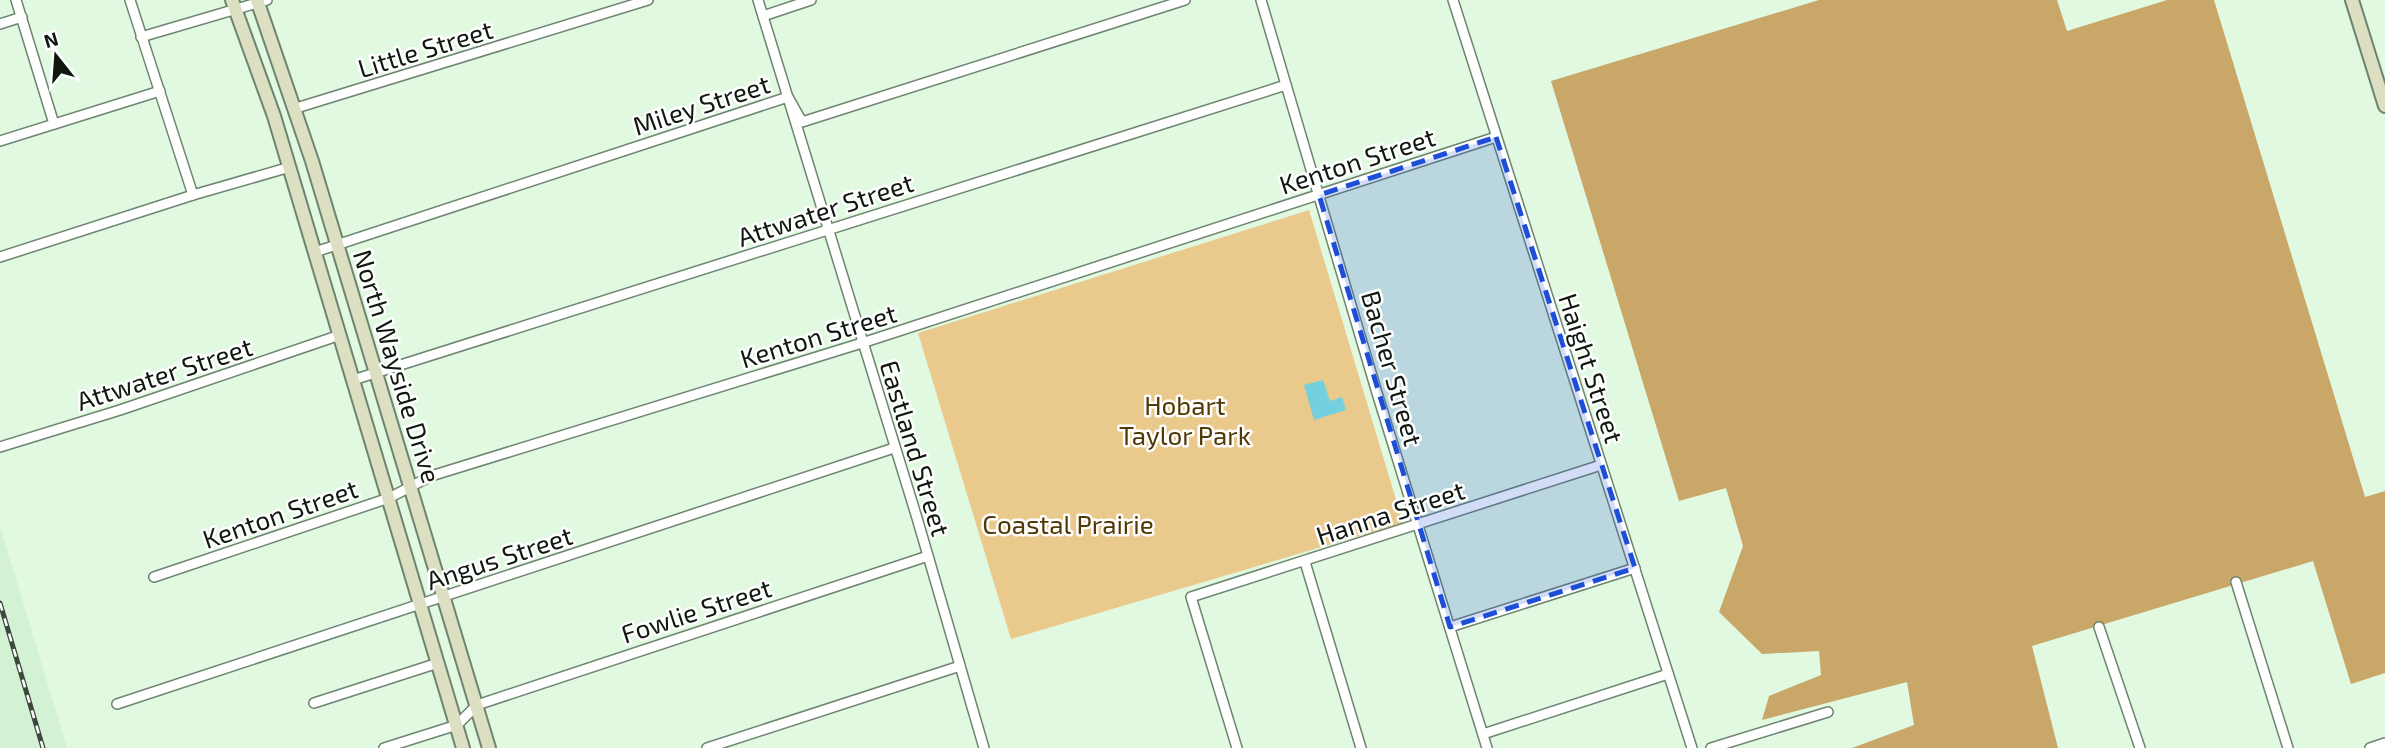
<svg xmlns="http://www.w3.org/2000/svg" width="2385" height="748" font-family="'Exo 2',sans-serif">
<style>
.built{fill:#d3f1d3}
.green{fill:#eac98d}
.forest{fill:#c9a769}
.water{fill:#74cfde}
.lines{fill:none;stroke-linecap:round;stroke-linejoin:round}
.street-casing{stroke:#6e846f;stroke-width:12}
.secondary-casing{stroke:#6e846f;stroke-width:16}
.street{stroke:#fff;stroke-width:9}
.secondary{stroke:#dcdfc1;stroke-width:12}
.rail-casing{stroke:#3d483d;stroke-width:5}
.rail{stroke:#fefefe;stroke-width:2.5;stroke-dasharray:8;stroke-linecap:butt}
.marked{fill:#1d4ed8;fill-opacity:0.2;stroke:#1d4ed8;stroke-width:5;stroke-dasharray:14 9;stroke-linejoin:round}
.labels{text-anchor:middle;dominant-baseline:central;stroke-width:5;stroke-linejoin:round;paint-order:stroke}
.street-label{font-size:26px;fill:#0f170f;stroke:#fefefe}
.park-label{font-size:26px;fill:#503904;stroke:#fefefe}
</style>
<rect width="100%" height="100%" fill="#e1f9e1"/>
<path class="built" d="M 0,526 L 67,748 L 0,748 Z"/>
<path class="green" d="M 1309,210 L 1403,523 L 1011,639 L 918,333 Z"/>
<path class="forest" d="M 1819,0 L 2057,0 L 2067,31 L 2167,0 L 2214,0 L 2365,497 L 2385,491 L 2385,673 L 2351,684 L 2313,561 L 2032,646 L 2058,748 L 1852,748 L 1914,725 L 1907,682 L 1762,720 L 1769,696 L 1821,675 L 1819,651 L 1762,654 L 1719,612 L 1743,546 L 1726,488 L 1679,501 L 1551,81 Z"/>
<path class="water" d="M 1323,380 L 1330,401 L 1342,397 L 1346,410 L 1314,420 L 1304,385 Z"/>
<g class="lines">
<g class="street-casing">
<g id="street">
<path d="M 16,0 L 54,124"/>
<path d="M 130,0 L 193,195"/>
<path d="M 758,0 L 917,518 L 984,748"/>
<path d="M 1261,0 L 1377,393 L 1487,748"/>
<path d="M 1453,0 L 1692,748"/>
<path d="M 763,16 L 811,0"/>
<path d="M 0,24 L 22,17"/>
<path d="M 141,37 L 267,0"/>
<path d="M 293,109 L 648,0"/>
<path d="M 0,141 L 160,91"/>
<path d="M 315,252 L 788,97 L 802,122 L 1185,0"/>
<path d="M 0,257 L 193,195 L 290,167"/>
<path d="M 353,380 L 1286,85"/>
<path d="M 0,447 L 120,410 L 340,335"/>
<path d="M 1305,562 L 1361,748"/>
<path d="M 154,577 L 389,498 L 431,476 L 862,343 L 1496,137"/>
<path d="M 2236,582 L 2288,748"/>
<path d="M 1450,627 L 1635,568"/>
<path d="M 2099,627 L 2140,748"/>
<path d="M 314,703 L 438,663"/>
<path d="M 117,704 L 894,448"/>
<path d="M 1483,734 L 1668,674"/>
<path d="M 384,748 L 457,725 L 477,705 L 928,556"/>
<path d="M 707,748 L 960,666"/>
<path d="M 1237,748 L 1191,597 L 1601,465"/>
<path d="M 1711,748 L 1828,712"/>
<path d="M 2370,748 L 2385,743"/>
</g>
</g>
<g class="secondary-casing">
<g id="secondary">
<path d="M 232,0 L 274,116 L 463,748"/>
<path d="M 257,0 L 312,161 L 489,748"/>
<path d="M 2352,0 L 2385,106"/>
</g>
</g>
<use href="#street" class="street"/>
<use href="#secondary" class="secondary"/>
<g class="rail-casing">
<path id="rail" d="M 0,603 L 43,748"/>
</g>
<use href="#rail" class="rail"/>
</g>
<path class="marked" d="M 1496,137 L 1635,568 L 1450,627 L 1319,195 Z"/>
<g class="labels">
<g class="street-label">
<text transform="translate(425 48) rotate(-17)">Little Street</text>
<text transform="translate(701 104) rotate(-18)">Miley Street</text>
<text transform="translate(1357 160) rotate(-18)">Kenton Street</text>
<text transform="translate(825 209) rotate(-18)">Attwater Street</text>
<text transform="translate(818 335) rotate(-17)">Kenton Street</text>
<text transform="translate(398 366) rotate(73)">North Wayside Drive</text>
<text transform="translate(1393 368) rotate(74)">Bacher Street</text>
<text transform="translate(1592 368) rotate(72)">Haight Street</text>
<text transform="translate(164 373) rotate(-18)">Attwater Street</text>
<text transform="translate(916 448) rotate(73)">Eastland Street</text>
<text transform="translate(1390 512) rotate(-18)">Hanna Street</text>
<text transform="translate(280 513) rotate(-19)">Kenton Street</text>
<text transform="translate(499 557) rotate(-18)">Angus Street</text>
<text transform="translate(696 610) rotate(-18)">Fowlie Street</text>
</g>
<g class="park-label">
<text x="1185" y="404">Hobart<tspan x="1185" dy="30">Taylor Park</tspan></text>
<text x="1068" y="523">Coastal Prairie</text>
</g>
</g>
<g transform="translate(56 56) rotate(343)" stroke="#fefefe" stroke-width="5" paint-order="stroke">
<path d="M0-5L12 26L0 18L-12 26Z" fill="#0f170f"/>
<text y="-10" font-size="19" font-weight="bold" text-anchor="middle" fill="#0f170f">N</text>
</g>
</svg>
